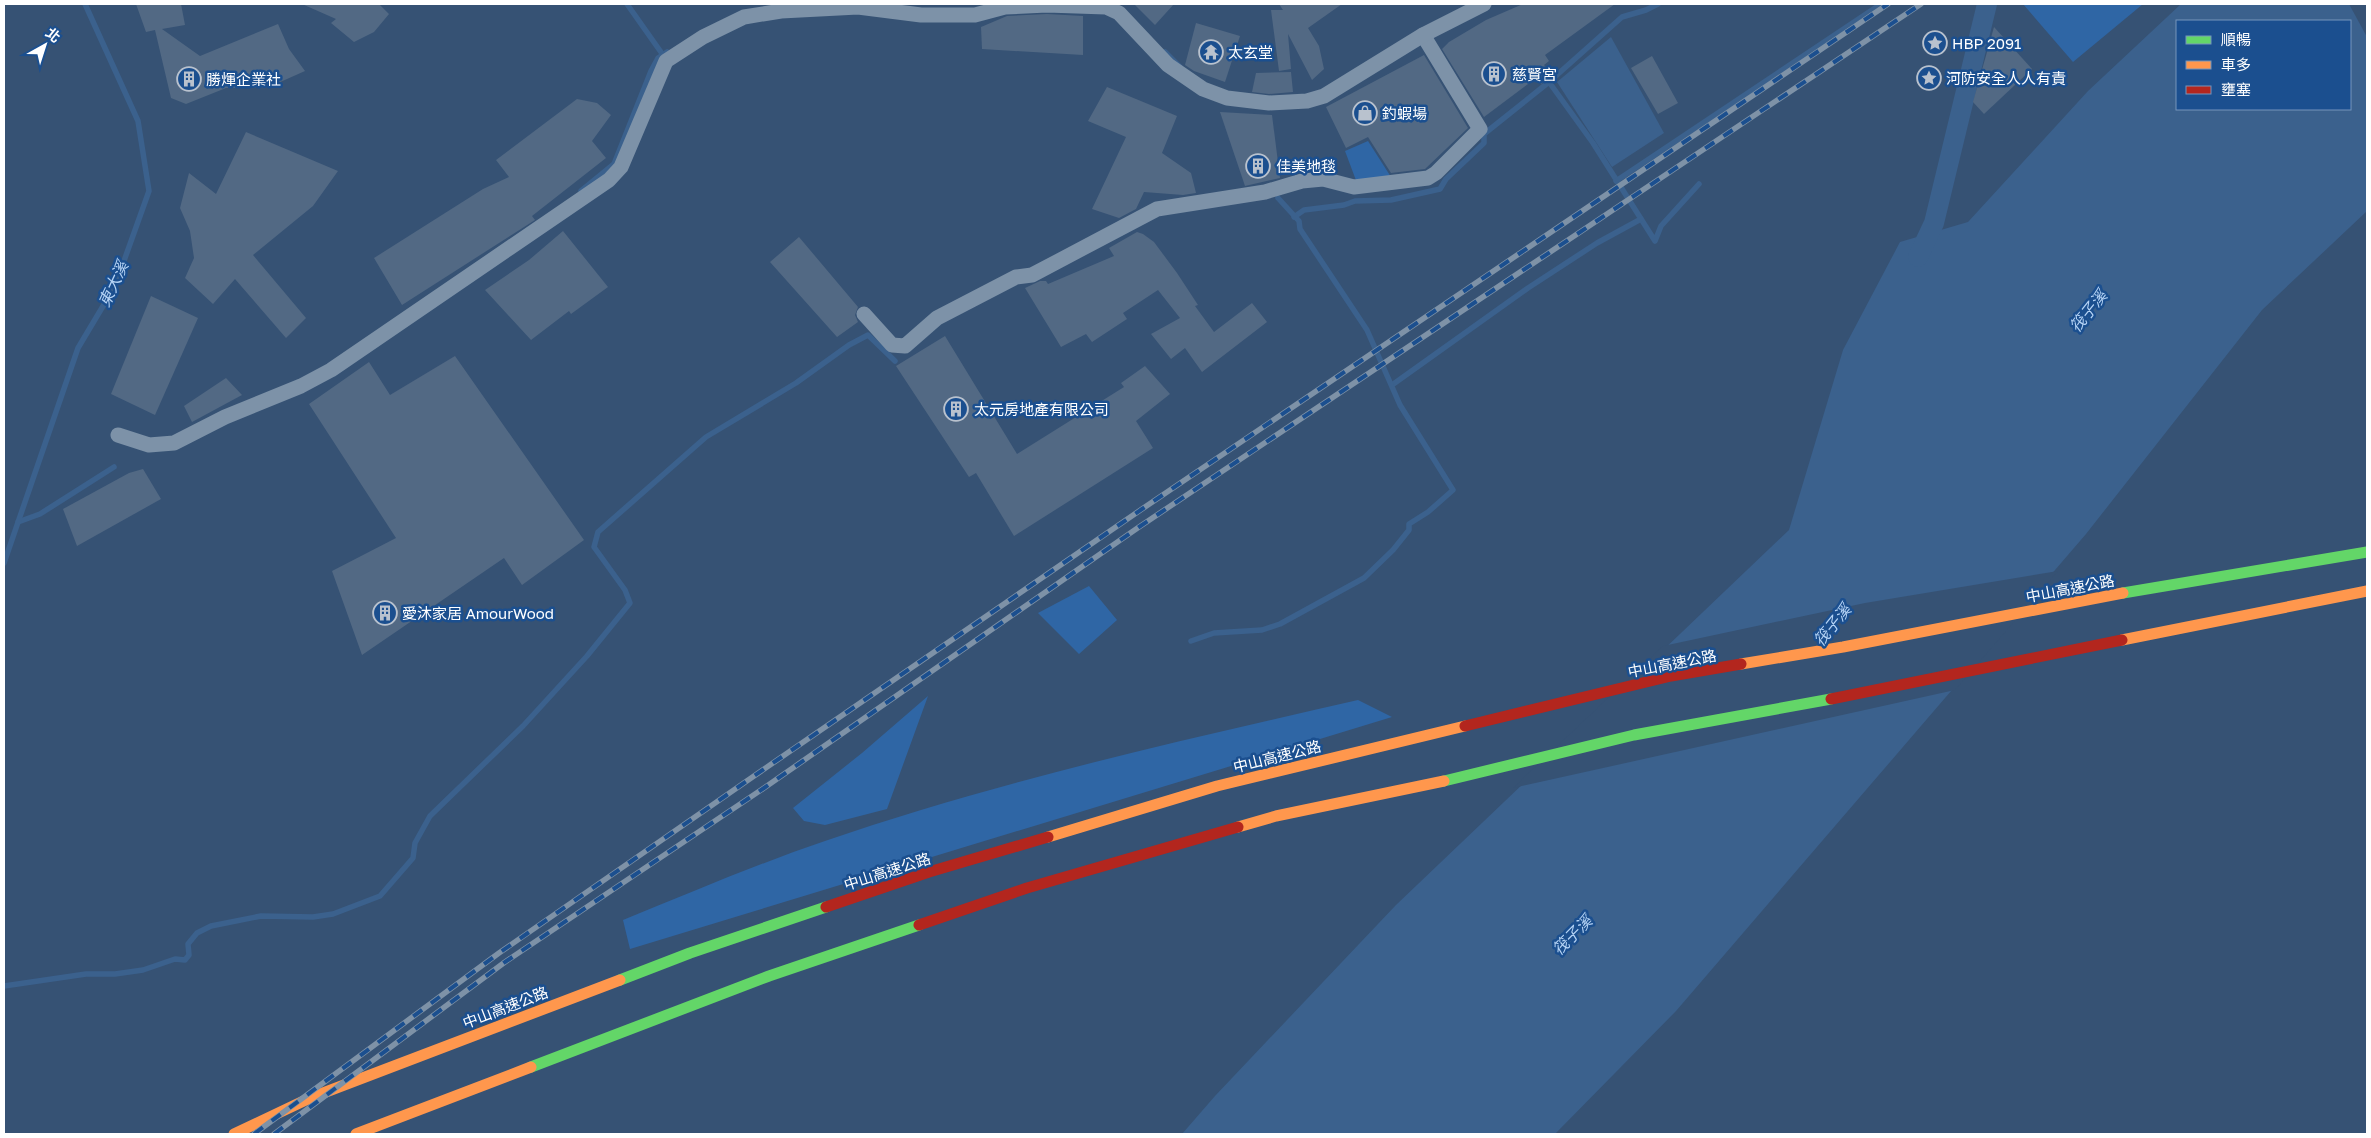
<svg xmlns="http://www.w3.org/2000/svg" width="2371" height="1138" font-family="'Golos Text','Noto Sans TC',sans-serif">
<style>
.green{fill:#2f66a5}
.water{fill:#3b618d;fill-rule:evenodd}
.pier{fill:#365274}
.lines{fill:none;stroke-linecap:round;stroke-linejoin:round}
.stream{stroke:#3b618d;stroke-width:5.5}
.canal{stroke:#3b618d;stroke-width:20}
.building{fill:#526984}
.street{stroke:#7d92a8;stroke-width:15}
.fast{stroke:#63d668;stroke-width:11}
.slow{stroke:#ff974d;stroke-width:11}
.jam{stroke:#b3261e;stroke-width:11}
.rail-casing{stroke:#7e92a7;stroke-width:5.5}
.rail{stroke:#1b4f8f;stroke-width:4;stroke-dasharray:11;stroke-linecap:butt}
.labels{text-anchor:middle;dominant-baseline:central;stroke-width:5;stroke-linejoin:round;paint-order:stroke}
.poi-label{font-size:15px;fill:#fff;stroke:#1b4f8f;text-anchor:start}
.street-label{font-size:15px;fill:#fff;stroke:#1b4f8f}
.water-label{font-size:16px;font-style:italic;fill:#b5d3f5;stroke:#1b4f8f}
</style>
<rect width="100%" height="100%" fill="#365274"/>
<g class="green">
<path d="M 2023,4 L 2143,4 L 2073,62 Z"/>
<path d="M 1368,141 L 1398,188 L 1360,191 L 1345,151 Z"/>
<path d="M 1089,586 L 1117,620 L 1079,654 L 1038,613 Z"/>
<path d="M 928,696 L 887,809 L 825,825 L 804,821 L 793,808 L 862,753 Z"/>
<path d="M 1358,700 L 1392,717 L 630,949 L 623,920 C 690,893 757,864 825,841 C 999,781 1179,741 1358,700 Z"/>
</g>
<g class="water">
<path d="M 2181,4 L 2367,4 L 2367,211 L 2262,310 L 2086,534 L 1676,1011 L 1555,1134 L 1182,1134 L 1215,1096 L 1396,905 L 1789,530 L 1843,350 L 1900,242 L 1968,222 L 2088,91 ZM 2177,21 L 2350,21 L 2350,109 L 2177,109 Z"/>
<path d="M 1611,37 L 1664,133 L 1612,167 L 1557,82 Z"/>
</g>
<g class="pier">
<path d="M 2349,4 L 2367,4 L 2367,37 Z"/>
<path d="M 2058,571 L 1955,690 L 1513,788 L 1663,646 L 1865,603 Z"/>
</g>
<g class="lines">
<g class="stream">
<path d="M 627,4 L 663,55"/>
<path d="M 1658,4 L 1646,10 L 1622,17 L 1549,82 L 1593,143 L 1655,241 L 1661,226 L 1699,184"/>
<path d="M 1165,52 L 1180,67"/>
<path d="M 1616,181 L 1881,4"/>
<path d="M 581,191 L 614,164 L 651,71 L 658,58 L 667,52"/>
<path d="M 1294,217 L 1304,210 L 1344,205 L 1355,201 L 1391,200 L 1440,189 L 1446,179 L 1484,143 L 1484,134 L 1549,82"/>
<path d="M 1392,385 L 1528,288 L 1597,243 L 1641,219"/>
<path d="M 18,522 L 40,514 L 114,467"/>
<path d="M 4,563 L 78,348 L 115,286 L 149,191 L 138,121 L 85,4"/>
<path d="M 1191,641 L 1214,633 L 1262,630 L 1280,624 L 1364,578 L 1393,550 L 1409,530 L 1409,524 L 1428,512 L 1453,490 L 1400,405 L 1367,330 L 1300,229 L 1299,221 L 1278,198"/>
<path d="M 4,986 L 86,974 L 115,974 L 143,970 L 175,959 L 185,960 L 189,955 L 188,944 L 197,933 L 211,926 L 261,916 L 313,917 L 333,914 L 380,896 L 413,858 L 415,843 L 430,816 L 523,726 L 587,656 L 630,603 L 625,590 L 594,547 L 598,532 L 706,437 L 796,383 L 849,345 L 868,335 L 895,361"/>
</g>
<path class="canal" d="M 1918,257 L 1934,223 L 1987,4"/>
</g>
<g class="building">
<path d="M 136,4 L 181,4 L 185,25 L 162,29 L 200,56 L 278,24 L 289,49 L 305,71 L 269,87 L 226,88 L 186,104 L 171,98 L 155,30 L 146,32 Z"/>
<path d="M 302,4 L 379,4 L 389,14 L 374,32 L 354,42 L 331,23 L 336,19 Z"/>
<path d="M 1134,4 L 1174,4 L 1155,25 Z"/>
<path d="M 1279,4 L 1342,4 L 1308,28 L 1319,46 L 1324,69 L 1312,80 L 1288,34 L 1291,69 L 1279,71 L 1271,10 L 1283,10 Z"/>
<path d="M 1523,4 L 1615,4 L 1545,55 L 1549,61 L 1544,65 L 1553,75 L 1541,84 L 1536,78 L 1484,117 L 1442,49 L 1449,42 L 1486,20 Z"/>
<path d="M 1047,14 L 1083,16 L 1083,55 L 982,49 L 981,27 L 1007,16 Z"/>
<path d="M 1196,23 L 1240,36 L 1225,82 L 1194,71 L 1185,65 Z"/>
<path d="M 1994,27 L 2032,69 L 1984,114 L 1973,102 Z"/>
<path d="M 1424,55 L 1468,128 L 1425,169 L 1391,173 L 1368,137 L 1346,148 L 1326,107 Z"/>
<path d="M 1652,56 L 1678,103 L 1658,114 L 1631,68 Z"/>
<path d="M 1291,72 L 1293,92 L 1269,94 L 1252,92 L 1256,73 Z"/>
<path d="M 1107,87 L 1177,116 L 1162,153 L 1191,173 L 1196,193 L 1183,195 L 1144,192 L 1136,209 L 1119,218 L 1092,209 L 1126,137 L 1088,121 Z"/>
<path d="M 577,99 L 597,103 L 611,115 L 592,141 L 606,158 L 532,216 L 535,220 L 402,305 L 374,258 L 483,189 L 509,177 L 496,160 Z"/>
<path d="M 1220,112 L 1272,115 L 1280,178 L 1245,186 Z"/>
<path d="M 246,132 L 338,171 L 313,206 L 253,255 L 306,318 L 286,338 L 235,279 L 213,304 L 185,278 L 194,258 L 190,231 L 180,208 L 189,173 L 216,194 Z"/>
<path d="M 563,231 L 608,287 L 571,314 L 569,311 L 531,340 L 485,290 L 529,260 Z"/>
<path d="M 1137,232 L 1143,234 L 1154,242 L 1177,273 L 1198,305 L 1195,306 L 1214,332 L 1252,303 L 1267,322 L 1202,372 L 1185,348 L 1171,359 L 1151,334 L 1180,318 L 1158,290 L 1123,313 L 1127,319 L 1092,342 L 1086,334 L 1061,347 L 1025,288 L 1040,281 L 1046,281 L 1048,284 L 1114,256 L 1109,248 Z"/>
<path d="M 799,237 L 858,307 L 855,315 L 858,322 L 837,337 L 770,262 Z"/>
<path d="M 151,296 L 198,318 L 155,415 L 111,394 Z"/>
<path d="M 945,336 L 1017,454 L 1124,387 L 1121,383 L 1145,366 L 1170,394 L 1136,421 L 1153,448 L 1014,536 L 976,473 L 969,477 L 896,366 Z"/>
<path d="M 455,356 L 584,540 L 522,585 L 504,558 L 362,655 L 332,571 L 396,538 L 309,404 L 369,362 L 390,395 Z"/>
<path d="M 226,378 L 242,395 L 192,422 L 184,406 Z"/>
<path d="M 143,469 L 161,499 L 77,546 L 63,509 L 129,473 Z"/>
</g>
<g class="lines">
<g class="street">
<path d="M 864,314 L 892,345 L 905,346 L 937,318 L 1016,277 L 1032,275 L 1157,209 L 1265,192 L 1302,181 L 1323,179 L 1354,187 L 1428,178 L 1436,173 L 1480,129 L 1423,35"/>
<path d="M 118,435 L 149,445 L 174,443 L 225,417 L 301,386 L 331,370 L 609,180 L 621,167 L 666,61 L 703,37 L 744,17 L 781,11 L 858,7 L 921,15 L 975,15 L 1005,7 L 1047,5 L 1106,7 L 1119,13 L 1168,65 L 1203,89 L 1227,98 L 1269,103 L 1307,101 L 1324,96 L 1423,35 L 1484,4"/>
</g>
<g class="fast">
<path d="M 2123,593 L 2367,552"/>
<path d="M 1444,781 L 1634,735 L 1831,699"/>
<path d="M 620,980 L 690,953 L 826,907"/>
<path d="M 531,1067 L 769,976 L 919,925"/>
</g>
<g class="slow">
<path d="M 2122,640 L 2367,591"/>
<path d="M 1741,664 L 1843,647 L 2123,593"/>
<path d="M 1238,827 L 1276,816 L 1444,781"/>
<path d="M 1048,837 L 1217,786 L 1465,726"/>
<path d="M 234,1134 L 310,1098 L 620,980"/>
<path d="M 356,1134 L 531,1067"/>
</g>
<g class="jam">
<path d="M 1831,699 L 2122,640"/>
<path d="M 1465,726 L 1671,676 L 1741,664"/>
<path d="M 826,907 L 929,872 L 1048,837"/>
<path d="M 919,925 L 1027,888 L 1238,827"/>
</g>
<g class="rail-casing">
<g id="rail">
<path d="M 254,1134 L 499,953 L 754,776 L 1142,509 L 1888,4"/>
<path d="M 274,1134 L 505,962 L 764,788 L 1139,527 L 1921,4"/>
</g>
</g>
<use href="#rail" class="rail"/>
</g>
<defs>
<g id="sight-ring" transform="scale(1.25)"><circle r="9.5" fill="#1b4f8f" stroke="#b9c2ce" stroke-width="1.5"/><path d="M0-6L1.8-2.2L6-1.7L2.9 1.2L3.7 5.4L0 3.3L-3.7 5.4L-2.9 1.2L-6-1.7L-1.8-2.2Z" fill="#b9c2ce"/></g>
<g id="temple-ring" transform="scale(1.25)"><circle r="9.5" fill="#1b4f8f" stroke="#b9c2ce" stroke-width="1.5"/><path d="M0-6L5-2H3V0L6.5 2.5H4V6H1.5V3h-3V6H-4V2.5H-6.5L-3 0V-2H-5Z" fill="#b9c2ce"/></g>
<g id="building-ring" transform="scale(1.25)"><circle r="9.5" fill="#1b4f8f" stroke="#b9c2ce" stroke-width="1.5"/><path d="M-4-6H4V6H1V3H-1V6H-4ZM-2.5-4.3h1.7v1.8h-1.7ZM.8-4.3h1.7v1.8H.8ZM-2.5-1h1.7V.8h-1.7ZM.8-1h1.7V.8H.8Z" fill="#b9c2ce"/></g>
<g id="shop-ring" transform="scale(1.25)"><circle r="9.5" fill="#1b4f8f" stroke="#b9c2ce" stroke-width="1.5"/><path d="M-5-2.5h2.3a2.7 3.5 0 0 1 5.4 0H5L5.5 6h-11ZM-1.5-2.5h3a1.5 2.3 0 0 0-3 0Z" fill="#b9c2ce"/></g>
</defs>
<g fill-rule="evenodd">
<use href="#sight-ring" x="1935" y="43"/>
<use href="#temple-ring" x="1211" y="52"/>
<use href="#building-ring" x="1494" y="74"/>
<use href="#sight-ring" x="1929" y="78"/>
<use href="#building-ring" x="189" y="79"/>
<use href="#shop-ring" x="1365" y="113"/>
<use href="#building-ring" x="1258" y="166"/>
<use href="#building-ring" x="956" y="409"/>
<use href="#building-ring" x="385" y="613"/>
</g>
<g class="labels">
<g class="poi-label">
<text x="1952" y="43">HBP 2091</text>
<text x="1228" y="52">太玄堂</text>
<text x="1512" y="74">慈賢宮</text>
<text x="1946" y="78">河防安全人人有責</text>
<text x="206" y="79">勝煇企業社</text>
<text x="1382" y="113">釣蝦場</text>
<text x="1276" y="166">佳美地毯</text>
<text x="974" y="409">太元房地產有限公司</text>
<text x="402" y="613">愛沐家居 AmourWood</text>
</g>
<g class="street-label">
<text transform="translate(2070 588) rotate(-11)">中山高速公路</text>
<text transform="translate(1672 663) rotate(-11)">中山高速公路</text>
<text transform="translate(1277 756) rotate(-14)">中山高速公路</text>
<text transform="translate(887 871) rotate(-18)">中山高速公路</text>
<text transform="translate(505 1007) rotate(-21)">中山高速公路</text>
</g>
<g class="water-label">
<text transform="translate(113 284) rotate(-65)">東大溪</text>
<text transform="translate(2088 311) rotate(-51)">筏子溪</text>
<text transform="translate(1832 625) rotate(-51)">筏子溪</text>
<text transform="translate(1572 935) rotate(-45)">筏子溪</text>
</g>
</g>
<rect width="2371" height="1138" fill="none" stroke="#ffffff" stroke-width="10"/>
<rect x="2176" y="20" width="175" height="90" fill="#1b4f8f" stroke="#7695bc"/>
<rect x="2186" y="36" width="25" height="8" fill="#63d668" stroke="#7695bc"/>
<text x="2221" y="45" font-size="15" fill="#ffffff">順暢</text>
<rect x="2186" y="61" width="25" height="8" fill="#ff974d" stroke="#7695bc"/>
<text x="2221" y="70" font-size="15" fill="#ffffff">車多</text>
<rect x="2186" y="86" width="25" height="8" fill="#b3261e" stroke="#7695bc"/>
<text x="2221" y="95" font-size="15" fill="#ffffff">壅塞</text>
<g transform="translate(45 45) rotate(39)" stroke="#1b4f8f" stroke-width="4" paint-order="stroke">
<path d="M0-4L9 19L0 12L-9 19Z" fill="#ffffff"/>
<text y="-8" font-size="14" font-weight="bold" text-anchor="middle" fill="#ffffff">北</text>
</g>
</svg>
